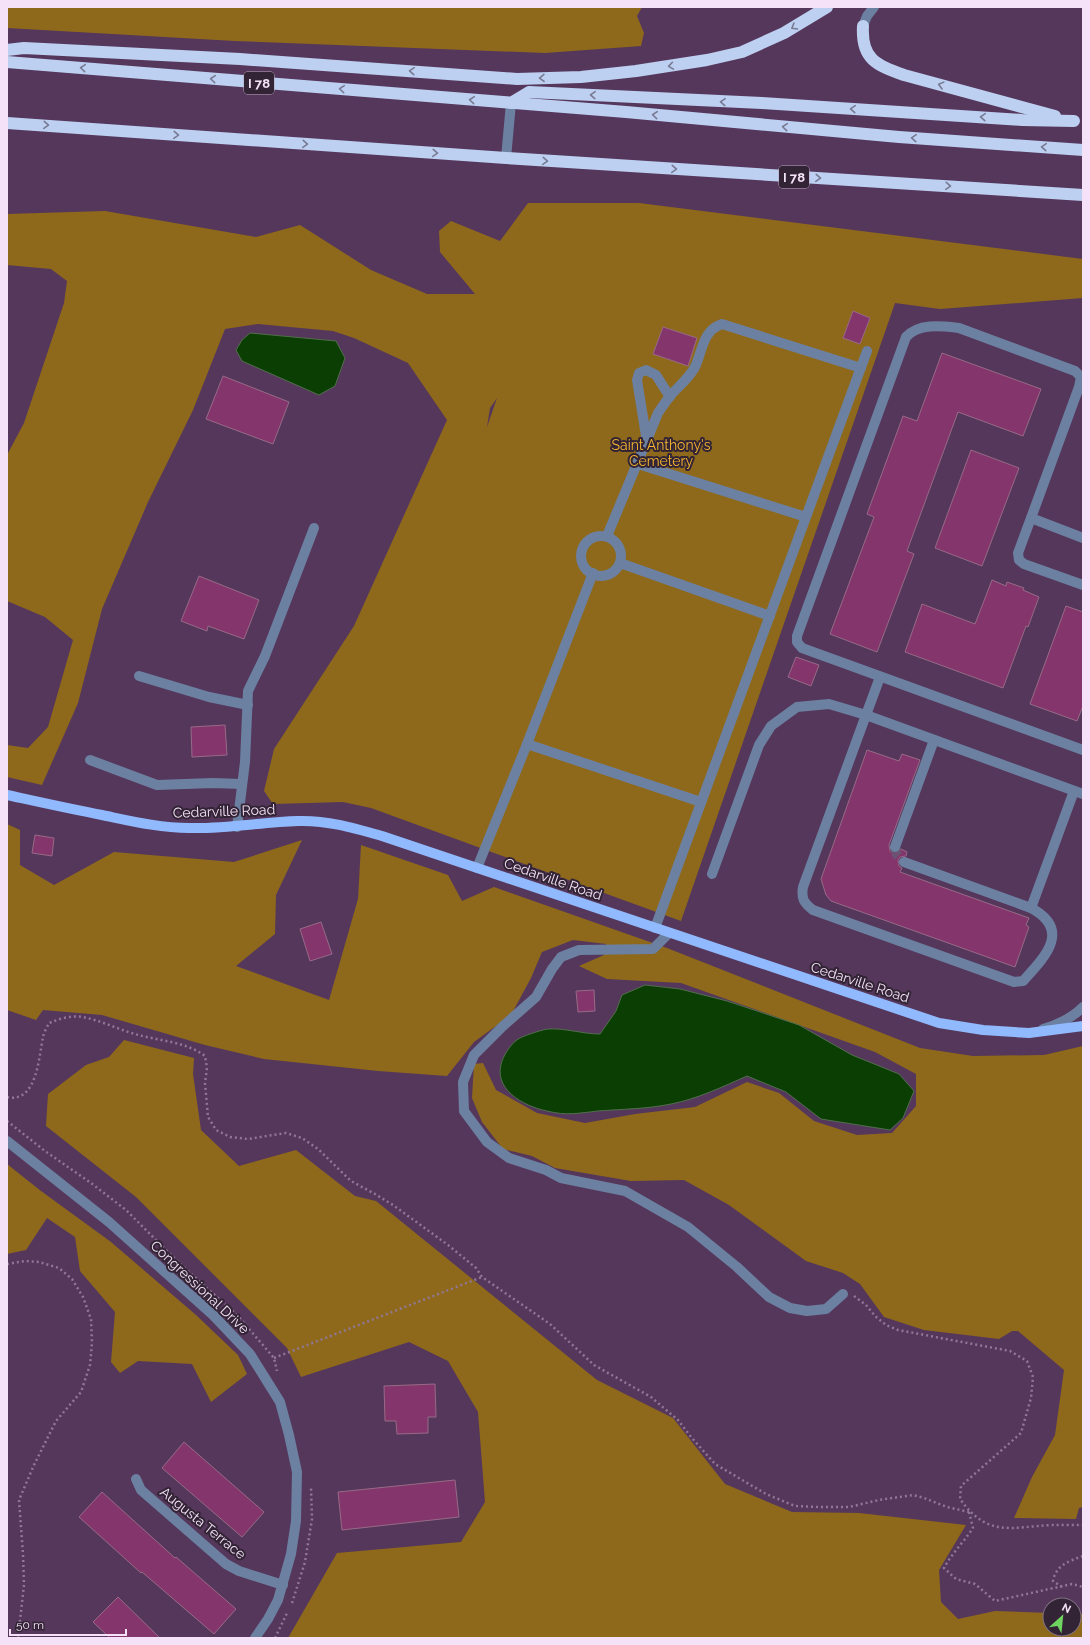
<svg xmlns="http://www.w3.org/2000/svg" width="1090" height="1645" font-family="Raleway,sans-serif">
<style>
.green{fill:#8e691c;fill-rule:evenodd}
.water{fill:#0b3e03;stroke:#516f4c}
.building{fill:#84366c;stroke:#976a87}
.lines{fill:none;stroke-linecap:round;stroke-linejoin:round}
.minor-tunnel{stroke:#6d5173;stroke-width:10;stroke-dasharray:10 5;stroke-linecap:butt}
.path{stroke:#917796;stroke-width:2.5;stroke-dasharray:2 3;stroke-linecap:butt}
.minor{stroke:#6c80a1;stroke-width:10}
.major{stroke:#91b9fd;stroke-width:10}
.highway{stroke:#bdd0f1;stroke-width:12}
.oneway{stroke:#787a93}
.labels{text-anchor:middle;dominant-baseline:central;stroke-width:4;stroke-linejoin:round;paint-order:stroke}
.shield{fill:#322435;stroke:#baa9be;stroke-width:1}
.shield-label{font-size:13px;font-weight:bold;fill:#f5e2f8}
.park-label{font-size:14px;fill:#f5b52e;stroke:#322435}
.street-label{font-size:14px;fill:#f5e2f8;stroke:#322435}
</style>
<rect width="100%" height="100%" fill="#55375b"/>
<g class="green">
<path d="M 7,7 L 642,7 L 637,16 L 644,33 L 641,46 L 545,53 L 235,41 L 7,28 Z"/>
<path d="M 528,203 L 639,203 L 1083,259 L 1083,298 L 940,309 L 895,303 L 681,921 L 371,808 L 343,802 L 273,804 L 264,791 L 274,749 L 354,626 L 447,420 L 408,363 L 354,338 L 333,331 L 258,324 L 225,329 L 193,410 L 148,502 L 102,609 L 78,703 L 42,785 L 7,777 L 7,745 L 28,748 L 48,727 L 73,640 L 45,617 L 7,601 L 7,455 L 24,423 L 64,303 L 67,281 L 51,269 L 7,265 L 7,214 L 105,211 L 256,237 L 300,225 L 371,270 L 427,294 L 475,294 L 440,252 L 439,231 L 451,221 L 500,241 ZM 497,398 L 487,427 L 490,408 Z"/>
<path d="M 7,824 L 20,830 L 20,865 L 54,885 L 114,852 L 234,862 L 302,840 L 276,895 L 275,934 L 236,966 L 329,1000 L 358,899 L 361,845 L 448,875 L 462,901 L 494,887 L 667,948 L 920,1048 L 973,1056 L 1044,1055 L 1083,1046 L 1083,1507 L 1079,1508 L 1076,1519 L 1014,1518 L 1032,1477 L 1055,1435 L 1064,1370 L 1018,1331 L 1012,1331 L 999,1339 L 924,1330 L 884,1317 L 860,1284 L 843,1273 L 806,1261 L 729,1205 L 684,1180 L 631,1181 L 555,1168 L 532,1156 L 503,1149 L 482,1122 L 472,1098 L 474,1064 L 483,1063 L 496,1090 L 537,1113 L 585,1123 L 635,1114 L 695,1107 L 747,1082 L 779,1093 L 814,1121 L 857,1135 L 892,1133 L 916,1106 L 916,1074 L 875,1052 L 681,983 L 607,979 L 579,966 L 604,955 L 606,944 L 573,940 L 542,952 L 531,978 L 511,1015 L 474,1042 L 447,1076 L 378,1071 L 264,1059 L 205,1045 L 102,1015 L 43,1010 L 36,1020 L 7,1010 Z"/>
<path d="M 124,1040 L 194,1058 L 193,1074 L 201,1130 L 239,1166 L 296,1150 L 355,1196 L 376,1201 L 597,1380 L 673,1418 L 725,1484 L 792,1512 L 859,1513 L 966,1525 L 939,1570 L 941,1602 L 958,1619 L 995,1611 L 1050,1613 L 1050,1629 L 1074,1629 L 1074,1614 L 1083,1614 L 1083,1638 L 288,1638 L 337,1553 L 461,1542 L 485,1502 L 478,1412 L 448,1361 L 409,1342 L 301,1377 L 287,1348 L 136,1197 L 46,1126 L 48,1094 L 86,1065 L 109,1057 Z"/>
<path d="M 7,1164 L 41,1191 L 111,1242 L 196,1315 L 238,1355 L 247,1374 L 211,1402 L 192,1364 L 138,1361 L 120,1373 L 111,1362 L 115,1312 L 80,1271 L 75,1237 L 47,1218 L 26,1250 L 7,1254 Z"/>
</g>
<g class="water">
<path d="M 250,333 L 336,341 L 345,358 L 335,386 L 319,395 L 242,361 L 236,350 L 242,340 Z"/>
<path d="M 645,985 L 680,989 L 727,1001 L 799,1025 L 852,1055 L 899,1074 L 914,1091 L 903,1118 L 890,1130 L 821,1119 L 786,1092 L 747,1076 C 722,1087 697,1099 671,1104 C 647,1109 623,1109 598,1111 C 580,1113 566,1116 547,1111 C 523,1106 492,1089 502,1061 C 505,1053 512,1042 520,1038 C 526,1035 544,1029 549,1029 C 565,1028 583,1034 600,1034 L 616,1011 L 622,995 Z"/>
</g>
<g class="building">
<path d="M 853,311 L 870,318 L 860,344 L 843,338 Z"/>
<path d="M 663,327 L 697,338 L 688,366 L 653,354 Z"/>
<path d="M 942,353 L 1041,389 L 1023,436 L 958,412 L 907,551 L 914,554 L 877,652 L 830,634 L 874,517 L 867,514 L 903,416 L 917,421 Z"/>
<path d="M 223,376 L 289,402 L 273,444 L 206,419 Z"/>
<path d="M 971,450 L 1019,468 L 982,566 L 935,548 Z"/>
<path d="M 199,576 L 259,600 L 244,639 L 208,626 L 207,631 L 181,621 Z"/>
<path d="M 992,580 L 1006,586 L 1007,582 L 1024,588 L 1023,590 L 1039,597 L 1028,627 L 1026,626 L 1003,688 L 905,652 L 922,604 L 975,624 Z"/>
<path d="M 1066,606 L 1083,612 L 1083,706 L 1077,721 L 1030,704 Z"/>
<path d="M 796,657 L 819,665 L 811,686 L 788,677 Z"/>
<path d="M 225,725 L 227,755 L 192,757 L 191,727 Z"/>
<path d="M 867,750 L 899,761 L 902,754 L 920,760 L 889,845 L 890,851 L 893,853 L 899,852 L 901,849 L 907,852 L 906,856 L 900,857 L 898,860 L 899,866 L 902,868 L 900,872 L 1029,918 L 1026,925 L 1029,927 L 1015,967 L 831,901 L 826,895 L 821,879 Z"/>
<path d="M 35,835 L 54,838 L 52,856 L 32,853 Z"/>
<path d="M 321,922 L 332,954 L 310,961 L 300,929 Z"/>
<path d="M 594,990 L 595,1011 L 578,1012 L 576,991 Z"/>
<path d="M 435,1384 L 436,1417 L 428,1417 L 428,1433 L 397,1434 L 396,1421 L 385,1421 L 384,1386 Z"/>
<path d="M 184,1442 L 264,1512 L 242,1537 L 162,1468 Z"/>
<path d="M 455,1480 L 459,1517 L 342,1530 L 338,1492 Z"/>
<path d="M 102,1492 L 175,1558 L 176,1557 L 236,1609 L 214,1634 L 142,1572 L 141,1573 L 79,1517 Z"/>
<path d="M 118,1597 L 160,1638 L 110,1638 L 93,1622 Z"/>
</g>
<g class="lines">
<path class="minor-tunnel" d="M 895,847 L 897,855 L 904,862"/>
<g class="path">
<path d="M 7,1097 C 37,1104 39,1056 43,1037 C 44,1032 47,1027 49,1023 C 59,1019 71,1015 82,1017 C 100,1020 117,1029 135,1034 C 158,1041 185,1041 205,1056 L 207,1068 L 205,1083 L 208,1117 L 216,1130 L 230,1137 L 248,1139 L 286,1133 L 302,1138 L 318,1149 L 351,1181 L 375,1194 L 393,1205 L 448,1245 L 476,1268 L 482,1277 L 550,1324 L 594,1365 L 651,1397 L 678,1420 L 691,1437 L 715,1464 L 766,1494 L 795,1506 L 819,1507 L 849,1507 L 879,1500 L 913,1495 L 924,1498 L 947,1507 L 969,1512"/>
<path d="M 7,1121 L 45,1151 L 91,1183 L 126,1210 L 179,1263 L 238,1316 L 274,1358 L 277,1371"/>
<path d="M 7,1264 L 25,1261 L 39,1262 L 59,1268 L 72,1279 L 83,1297 L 91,1319 L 92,1343 L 90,1365 L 81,1392 L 56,1421 L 34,1465 L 19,1500 L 23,1554 L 24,1585 L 18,1638"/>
<path d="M 854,1296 L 866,1305 L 875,1316 L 886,1325 L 898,1330 L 1010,1351 L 1027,1361 L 1033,1377 L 1031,1398 L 1021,1433 L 961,1486 L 960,1499 C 988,1538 1011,1527 1052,1525 C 1062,1525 1073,1525 1083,1525"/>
<path d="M 274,1358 L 482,1277"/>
<path d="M 969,1512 L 973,1528 C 964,1542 952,1553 944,1568 L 956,1579 L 975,1584 L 995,1601 L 1072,1584 L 1083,1587"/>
<path d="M 1062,1587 L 1053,1581 C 1056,1565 1069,1561 1083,1556"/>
<path d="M 292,1603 L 305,1562 L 312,1519 L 311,1488"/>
<path d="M 275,1638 L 288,1611"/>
</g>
<g class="minor">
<path d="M 863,26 L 867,16 L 874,7"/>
<path d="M 506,158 L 511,103"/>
<path d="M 647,442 L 637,380 L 639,373 L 646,370 L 656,375 L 670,397"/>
<path d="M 638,464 L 806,517"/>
<path d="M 1031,518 L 1018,553 L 1019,560 L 1024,564 L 1083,585"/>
<path d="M 607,536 L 658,413 C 662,407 666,401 671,395 C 679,386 689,378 695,367 C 703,350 702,331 722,324 L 861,368"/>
<circle cx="601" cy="556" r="20"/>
<path d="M 1083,538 L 1031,518 L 1079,387 L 1081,377 L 1075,371 L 959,328 C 941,326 919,323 906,337 L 797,636 L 797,642 L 802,648 L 1083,750"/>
<path d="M 620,563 L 770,616"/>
<path d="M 139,676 L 209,697 L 248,705"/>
<path d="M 880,677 L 866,715 L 1083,794"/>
<path d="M 527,744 L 701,802"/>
<path d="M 90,760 L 157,785 L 213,783 L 241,784"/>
<path d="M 237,827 L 245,762 L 248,691 L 265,656 L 314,528"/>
<path d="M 895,847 L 934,740"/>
<path d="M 477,868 L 527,744 L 593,573"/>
<path d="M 712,874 L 759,745 L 771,726 L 797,707 L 829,704 L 866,715 L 803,887 C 801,899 804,903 813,910 L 1014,982 L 1023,981 C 1045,957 1072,930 1031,908 L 904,862"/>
<path d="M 1031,908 L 1074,791"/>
<path d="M 655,928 L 867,351"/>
<path d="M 669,933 L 653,949 L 579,950 L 561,957 L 552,969 L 536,997 L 502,1027 L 474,1055 L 463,1082 L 464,1111 L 487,1142 L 509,1158 L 546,1170 L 561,1178 L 625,1191 L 688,1227 L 737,1267 L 769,1297 L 790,1308 L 807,1311 L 826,1309 L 843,1294"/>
<path d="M 1043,1029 C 1057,1025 1072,1018 1083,1007"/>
<path d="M 7,1141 L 109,1222 L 213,1315 L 250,1354 L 280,1402 L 289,1435 L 297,1472 L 296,1521 L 291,1554 L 278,1600 L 268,1619 L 255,1638"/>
<path d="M 136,1479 L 141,1490 L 226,1564 L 239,1571 L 283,1585"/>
</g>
<path class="major" d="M 7,795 C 39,802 70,809 102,815 C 131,821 160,828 189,828 C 227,829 262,822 298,821 C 327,820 354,828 382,836 L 939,1023 L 983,1030 L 1029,1033 L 1083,1026"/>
<g class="highway">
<path d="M 863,26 C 861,59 876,65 904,75 L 1055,116"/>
<path d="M 7,50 L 24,48 L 240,59 L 517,79 L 581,77 L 636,71 L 707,60 L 742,52 L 784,33 L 827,7"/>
<path d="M 7,62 L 626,112 L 899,137 L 1083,150"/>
<path d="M 511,103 L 529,92 L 762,103 L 1022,120 L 1074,121"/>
<path d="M 7,123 L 506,158 L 1083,195"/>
</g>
</g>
<defs><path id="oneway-chevron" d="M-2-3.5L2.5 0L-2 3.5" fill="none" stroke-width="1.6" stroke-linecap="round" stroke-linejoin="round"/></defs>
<g class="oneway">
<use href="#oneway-chevron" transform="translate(794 27) rotate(150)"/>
<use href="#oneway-chevron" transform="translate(671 66) rotate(171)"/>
<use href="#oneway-chevron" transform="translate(83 68) rotate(-175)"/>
<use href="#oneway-chevron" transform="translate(412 71) rotate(-176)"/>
<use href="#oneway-chevron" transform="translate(542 78) rotate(179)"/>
<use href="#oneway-chevron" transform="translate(213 79) rotate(-175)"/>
<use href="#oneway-chevron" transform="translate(941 85) rotate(-165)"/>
<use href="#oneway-chevron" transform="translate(342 89) rotate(-175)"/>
<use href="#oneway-chevron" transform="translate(593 95) rotate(-177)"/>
<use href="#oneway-chevron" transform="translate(472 100) rotate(-175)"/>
<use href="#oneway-chevron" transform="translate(723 102) rotate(-177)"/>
<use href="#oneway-chevron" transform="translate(853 109) rotate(-176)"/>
<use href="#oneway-chevron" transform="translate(655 115) rotate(-175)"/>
<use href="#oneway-chevron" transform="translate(983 117) rotate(-176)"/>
<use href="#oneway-chevron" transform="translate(46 125) rotate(4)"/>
<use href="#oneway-chevron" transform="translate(785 127) rotate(-175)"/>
<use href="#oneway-chevron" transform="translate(176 135) rotate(4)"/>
<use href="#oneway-chevron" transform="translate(914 138) rotate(-176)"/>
<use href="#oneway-chevron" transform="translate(305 144) rotate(4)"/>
<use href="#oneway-chevron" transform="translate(1044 147) rotate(-176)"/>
<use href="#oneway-chevron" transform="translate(435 153) rotate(4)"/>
<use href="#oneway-chevron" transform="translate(545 161) rotate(4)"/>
<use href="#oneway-chevron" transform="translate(674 169) rotate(4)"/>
<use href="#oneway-chevron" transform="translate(818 178) rotate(4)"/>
<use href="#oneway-chevron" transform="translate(948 186) rotate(4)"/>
</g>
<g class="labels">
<g class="shield">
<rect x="244" y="72" width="30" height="22" rx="3"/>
<rect x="779" y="166" width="30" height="22" rx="3"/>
</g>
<g class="shield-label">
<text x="259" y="83">I 78</text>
<text x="794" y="177">I 78</text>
</g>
<g class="park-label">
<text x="661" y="445">Saint Anthony's<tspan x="661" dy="16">Cemetery</tspan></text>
</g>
<g class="street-label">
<text transform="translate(224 811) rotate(-2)">Cedarville Road</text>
<text transform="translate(553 879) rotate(19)">Cedarville Road</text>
<text transform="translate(860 982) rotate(18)">Cedarville Road</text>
<text transform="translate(200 1287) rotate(43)">Congressional Drive</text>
<text transform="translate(203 1523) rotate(39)">Augusta Terrace</text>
</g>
</g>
<rect width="1090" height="1645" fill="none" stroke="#f5e2f8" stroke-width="16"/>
<g transform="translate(1062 1617) rotate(27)"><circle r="19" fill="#322435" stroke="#807083"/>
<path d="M0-3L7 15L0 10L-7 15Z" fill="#6fd35f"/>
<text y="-6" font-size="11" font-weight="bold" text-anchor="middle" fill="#f5e2f8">N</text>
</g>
<path d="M10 1629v6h116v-6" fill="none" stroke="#f5e2f8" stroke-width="2"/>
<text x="16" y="1629" font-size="12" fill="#f5e2f8" stroke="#322435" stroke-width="3" paint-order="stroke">50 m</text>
</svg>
